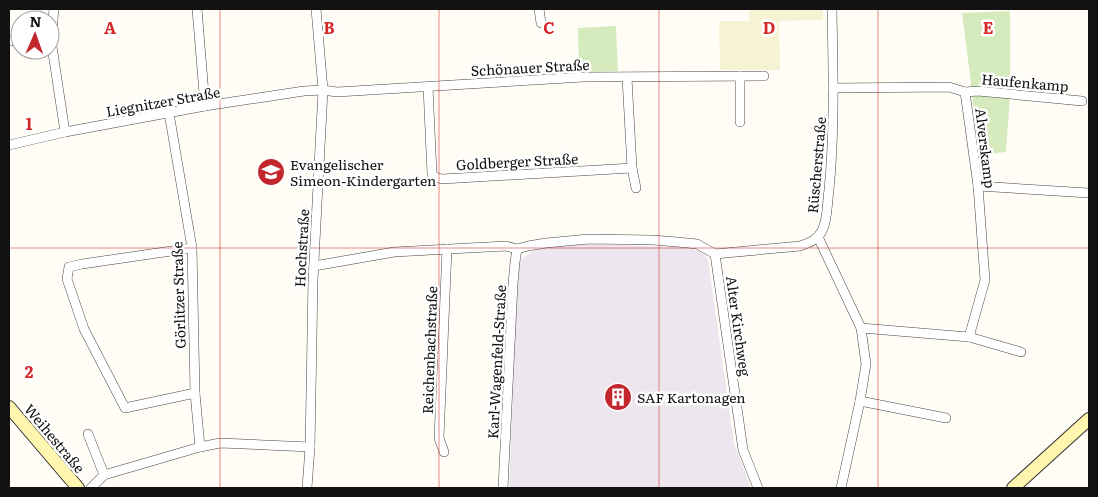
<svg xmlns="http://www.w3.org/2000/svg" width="1098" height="497" font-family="Literata,serif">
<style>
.industrial{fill:#eee6ef}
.farmland{fill:#f6f3d4}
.green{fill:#d5ebbd}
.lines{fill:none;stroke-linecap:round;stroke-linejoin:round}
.street-casing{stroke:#444;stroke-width:10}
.secondary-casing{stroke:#333;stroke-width:14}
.street{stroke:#fff;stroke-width:9}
.secondary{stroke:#fff6b0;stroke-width:12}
.grid{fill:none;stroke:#d62828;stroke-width:1;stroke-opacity:0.55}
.labels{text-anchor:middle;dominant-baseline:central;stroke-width:5;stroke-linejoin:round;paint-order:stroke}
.street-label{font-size:14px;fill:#111;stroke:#fff}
.poi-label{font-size:14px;fill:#111;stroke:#fff;text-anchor:start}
.grid-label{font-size:16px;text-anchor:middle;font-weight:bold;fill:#d62828;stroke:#fff;stroke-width:5;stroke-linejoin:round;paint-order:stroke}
</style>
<rect width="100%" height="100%" fill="#fffdf5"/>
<path class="industrial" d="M 598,244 L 689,248 L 700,251 L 708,259 L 734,443 L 751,488 L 509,488 L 518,267 L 521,260 L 527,255 L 540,247 Z"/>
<path class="farmland" d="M 749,9 L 823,9 L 823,20 L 779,21 L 780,70 L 720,70 L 719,21 L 749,21 Z"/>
<g class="green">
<path d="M 1010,11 L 1010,95 L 1006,152 L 978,155 L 970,75 L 962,13 Z"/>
<path d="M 616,26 L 618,71 L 579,72 L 578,28 Z"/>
</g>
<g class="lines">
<g class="street-casing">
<g id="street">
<path d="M 54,9 L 51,40 L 65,132"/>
<path d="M 197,9 L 205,106"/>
<path d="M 539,9 L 541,23"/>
<path d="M 9,41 L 20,40"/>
<path d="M 740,76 L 740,122"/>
<path d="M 627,78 L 632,168 L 636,188"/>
<path d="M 428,87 L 432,174 L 435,177 L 442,179 L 632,168"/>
<path d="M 833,88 L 949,87 L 965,92 L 978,186 L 985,280 L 969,337"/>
<path d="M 965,92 L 978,91 L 1082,101"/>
<path d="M 169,113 L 192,248 L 195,393 L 200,447"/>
<path d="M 9,145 L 65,132 L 205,106 L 304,91 L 323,90 L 337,92 L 584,77 L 764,76"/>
<path d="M 978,186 L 1089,193"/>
<path d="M 818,237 L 861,328 L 866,364 L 860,401 L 841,488"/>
<path d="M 192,248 L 82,264 L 69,267 L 67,279 L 84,329 L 125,408 L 195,393"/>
<path d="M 715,254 L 743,450 L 758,488"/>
<path d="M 314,266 L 394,252 L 506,246 L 517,249"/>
<path d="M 861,328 L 969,337 L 1021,352"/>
<path d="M 860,401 L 946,418"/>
<path d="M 88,434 L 104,475"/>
<path d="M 444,452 L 439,438 L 447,249"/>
<path d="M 91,488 L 104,475 L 200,447 L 220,443 L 310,447"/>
<path d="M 307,488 L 310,447 L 313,280 L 323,90 L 316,9"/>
<path d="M 503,488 L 513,284 L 515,262 L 517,249 L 528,246 L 546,243 L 589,239 L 653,240 L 677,242 L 697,244 L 715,254 L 800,246 C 809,243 817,240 822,231 C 828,219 827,203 829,190 C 835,129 833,69 832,9"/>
</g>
</g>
<g class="secondary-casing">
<g id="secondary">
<path d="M 9,407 L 78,488"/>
<path d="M 1013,488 L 1089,419"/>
</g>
</g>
<use href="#street" class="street"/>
<use href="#secondary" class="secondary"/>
</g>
<path class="grid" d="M 220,9 L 220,488M 439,9 L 439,488M 659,9 L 659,488M 878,9 L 878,488M 9,248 L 1089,248"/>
<defs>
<g id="school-disc" transform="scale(1.4375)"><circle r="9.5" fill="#c4262e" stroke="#fff"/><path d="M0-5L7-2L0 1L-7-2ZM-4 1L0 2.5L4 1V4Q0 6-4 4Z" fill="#fff"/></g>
<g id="building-disc" transform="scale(1.4375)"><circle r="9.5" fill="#c4262e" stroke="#fff"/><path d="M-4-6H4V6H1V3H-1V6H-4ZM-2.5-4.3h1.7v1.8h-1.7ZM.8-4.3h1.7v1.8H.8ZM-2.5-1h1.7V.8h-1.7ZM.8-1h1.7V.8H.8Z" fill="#fff"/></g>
</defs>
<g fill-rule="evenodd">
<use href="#school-disc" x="271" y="172"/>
<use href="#building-disc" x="618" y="397"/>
</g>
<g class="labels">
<g class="street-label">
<text transform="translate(530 67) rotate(-3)">Schönauer Straße</text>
<text transform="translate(1025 82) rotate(5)">Haufenkamp</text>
<text transform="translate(163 101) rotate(-10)">Liegnitzer Straße</text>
<text transform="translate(986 148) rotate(83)">Alverskamp</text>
<text transform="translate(517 161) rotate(-3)">Goldberger Straße</text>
<text transform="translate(816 165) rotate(-85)">Rüscherstraße</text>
<text transform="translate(301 248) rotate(-87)">Hochstraße</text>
<text transform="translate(178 295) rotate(-92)">Görlitzer Straße</text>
<text transform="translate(739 326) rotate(82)">Alter Kirchweg</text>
<text transform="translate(429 350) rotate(-88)">Reichenbachstraße</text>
<text transform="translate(496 362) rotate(-87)">Karl-Wagenfeld-Straße</text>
<text transform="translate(55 438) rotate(50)">Weihestraße</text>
</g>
<g class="poi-label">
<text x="290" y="164">Evangelischer<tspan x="290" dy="16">Simeon-Kindergarten</tspan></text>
<text x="637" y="397">SAF Kartonagen</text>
</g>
</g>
<g class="grid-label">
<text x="110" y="34">A</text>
<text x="329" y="34">B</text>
<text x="549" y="34">C</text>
<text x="769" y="34">D</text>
<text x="988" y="34">E</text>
<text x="29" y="130">1</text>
<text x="29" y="378">2</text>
</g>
<rect width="1098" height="497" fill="none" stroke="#111111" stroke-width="20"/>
<g transform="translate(35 35) rotate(2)"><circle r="24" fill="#ffffff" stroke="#a0a0a0"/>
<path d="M0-4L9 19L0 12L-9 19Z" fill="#c4262e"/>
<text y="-8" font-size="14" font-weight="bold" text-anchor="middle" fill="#111111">N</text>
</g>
</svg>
